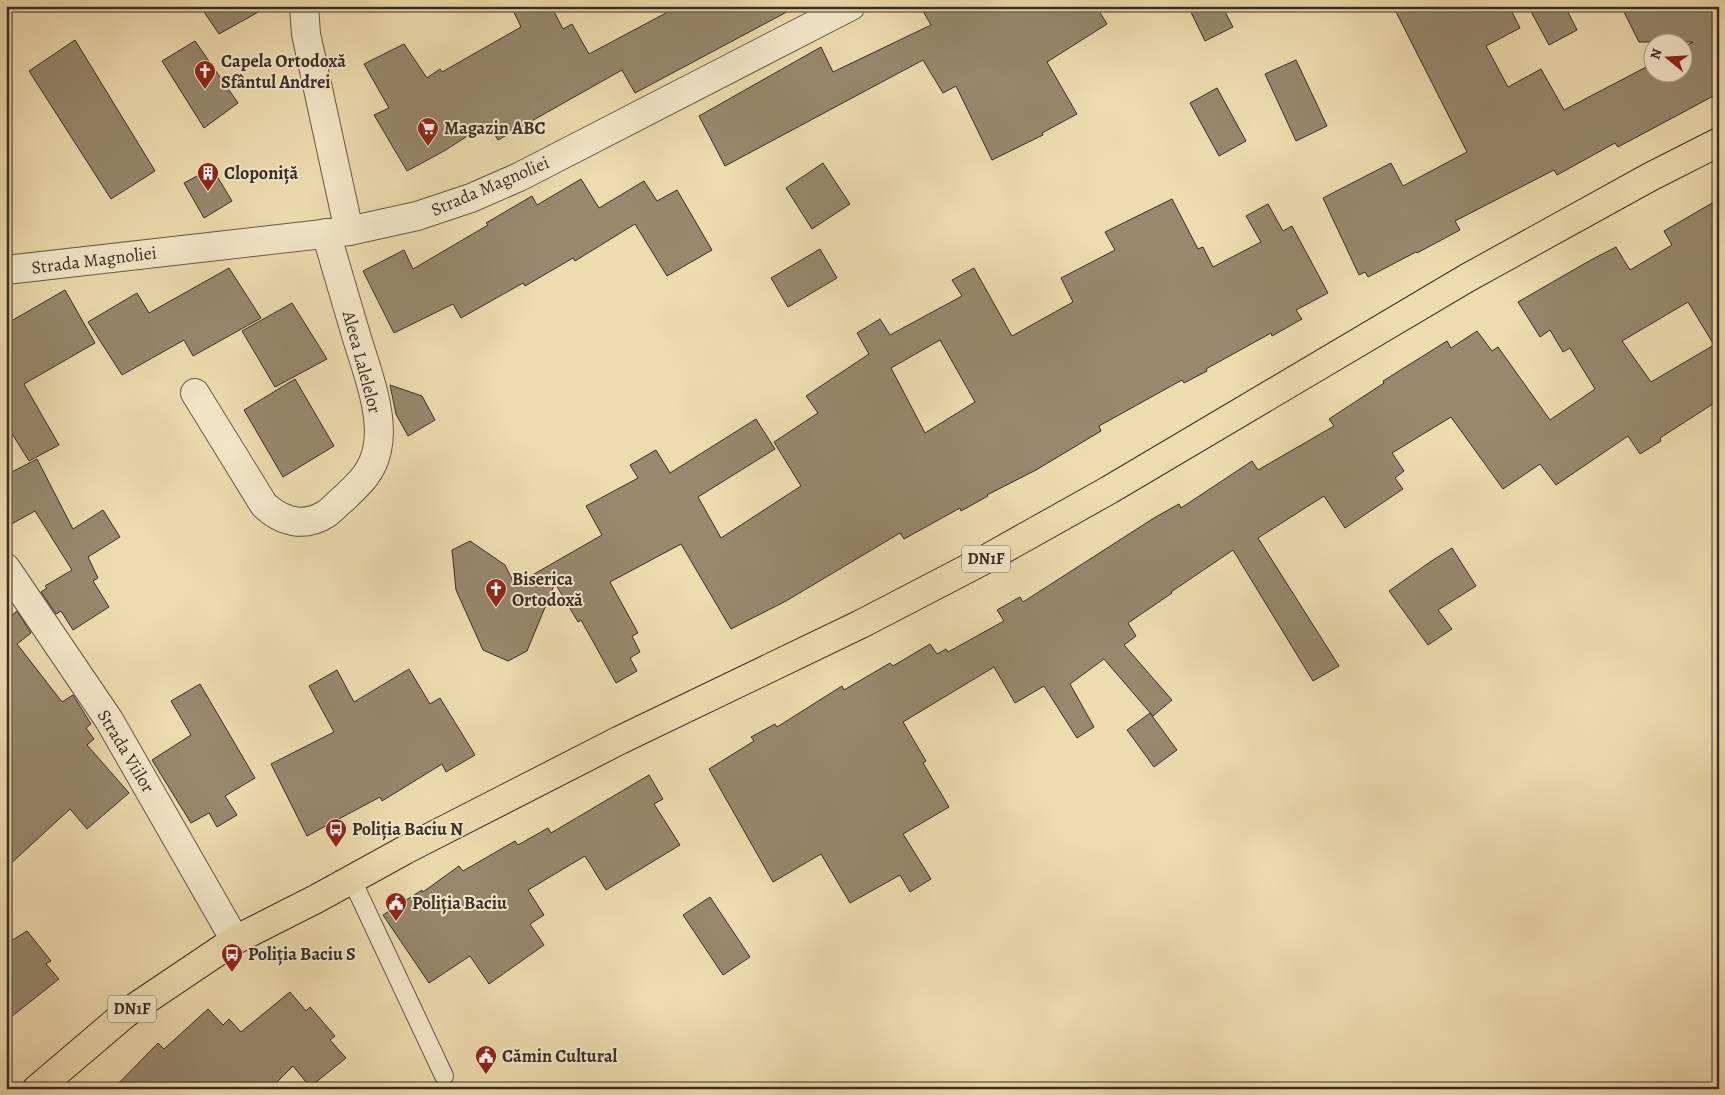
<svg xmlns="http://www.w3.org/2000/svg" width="1725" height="1095" font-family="Alegreya,serif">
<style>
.building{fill:#97886e;stroke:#392d27;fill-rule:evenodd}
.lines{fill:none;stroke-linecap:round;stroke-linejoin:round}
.lane-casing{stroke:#665949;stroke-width:20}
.street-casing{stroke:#665949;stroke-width:30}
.primary-casing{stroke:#392d27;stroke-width:30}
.lane{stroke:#f4e8cb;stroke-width:18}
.street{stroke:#f4e8cb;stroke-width:28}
.primary{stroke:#eedcaf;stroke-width:28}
.labels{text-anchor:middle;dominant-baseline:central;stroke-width:4;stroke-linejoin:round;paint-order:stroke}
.shield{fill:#f4e8cb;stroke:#716558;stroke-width:1}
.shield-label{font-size:16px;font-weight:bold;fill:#392d27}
.poi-label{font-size:18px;font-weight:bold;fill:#392d27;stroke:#f4e8cb;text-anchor:start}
.street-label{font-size:18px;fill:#392d27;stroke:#f4e8cb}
</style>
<rect width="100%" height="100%" fill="#eedcaf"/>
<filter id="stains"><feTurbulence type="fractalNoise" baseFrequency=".004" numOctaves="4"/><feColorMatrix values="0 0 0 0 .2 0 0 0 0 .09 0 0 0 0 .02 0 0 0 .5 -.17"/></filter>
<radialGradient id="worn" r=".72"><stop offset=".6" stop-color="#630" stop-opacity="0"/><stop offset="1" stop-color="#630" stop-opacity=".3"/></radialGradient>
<g class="building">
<path d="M 200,6 L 269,6 L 219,34 Z"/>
<path d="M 511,6 L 551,6 L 563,29 L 572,24 L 589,54 L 679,6 L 798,6 L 635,93 L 622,70 L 498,140 L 488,123 L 444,151 L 407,171 L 374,115 L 389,108 L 364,64 L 404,44 L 427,78 L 440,69 L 442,72 L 521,27 Z"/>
<path d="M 920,6 L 1096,6 L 1107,24 L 1047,62 L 1077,114 L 1042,133 L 1043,135 L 992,160 L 956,86 L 943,93 L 923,60 L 725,166 L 699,116 L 821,47 L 833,72 L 931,25 Z"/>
<path d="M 1188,6 L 1222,6 L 1233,27 L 1205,41 Z"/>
<path d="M 1393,6 L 1509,6 L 1520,28 L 1486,46 L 1508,87 L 1541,69 L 1564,110 L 1652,64 L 1652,72 L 1682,72 L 1682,48 L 1693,42 L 1639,42 L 1621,6 L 1719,6 L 1719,93 L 1618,147 L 1615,143 L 1557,175 L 1554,170 L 1455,221 L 1460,230 L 1417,253 L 1416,252 L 1368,277 L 1365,272 L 1359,275 L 1323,198 L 1391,163 L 1403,186 L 1467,152 Z"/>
<path d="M 1528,6 L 1565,6 L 1577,30 L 1549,45 Z"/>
<path d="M 75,40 L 155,171 L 111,199 L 29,71 Z"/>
<path d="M 195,41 L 238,103 L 204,128 L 162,61 Z"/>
<path d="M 1296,60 L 1327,126 L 1296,141 L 1265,74 Z"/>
<path d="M 1217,88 L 1246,141 L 1219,156 L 1190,103 Z"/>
<path d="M 823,163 L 850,204 L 812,229 L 786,188 Z"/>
<path d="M 212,168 L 232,201 L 204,218 L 184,183 Z"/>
<path d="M 581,179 L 599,208 L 644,181 L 657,201 L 677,190 L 712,250 L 667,276 L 635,224 L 575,261 L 573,258 L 525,286 L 523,283 L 461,318 L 453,304 L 394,333 L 363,271 L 404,250 L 413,269 L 488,225 L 486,223 L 532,196 L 537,205 Z"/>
<path d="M 1172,199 L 1198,249 L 1203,247 L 1213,267 L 1261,242 L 1246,216 L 1268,204 L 1283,231 L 1292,226 L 1328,293 L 1296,310 L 1302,319 L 1272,336 L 1271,333 L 1206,369 L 1207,371 L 1184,383 L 1182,380 L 1099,426 L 1101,431 L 1036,470 L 987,495 L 988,496 L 961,511 L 960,508 L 904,539 L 900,533 L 786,601 L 731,629 L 681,544 L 610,582 L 638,633 L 632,636 L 640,652 L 630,658 L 637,671 L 616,683 L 581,620 L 578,622 L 555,583 L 527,651 L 508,661 L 483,650 L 456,590 L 452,550 L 470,541 L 505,565 L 515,585 L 602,535 L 586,506 L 638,478 L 630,465 L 656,450 L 670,473 L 756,419 L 775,449 L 698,497 L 721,538 L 801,486 L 774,442 L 818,413 L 806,396 L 869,354 L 857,333 L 880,319 L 890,335 L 962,296 L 952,280 L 974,268 L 1012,336 L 1073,302 L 1061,278 L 1115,250 L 1105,232 ZM 940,340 L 975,402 L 925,433 L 891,368 Z"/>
<path d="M 1719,199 L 1719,400 L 1660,438 L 1661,441 L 1640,454 L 1628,436 L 1556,485 L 1540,464 L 1503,489 L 1451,417 L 1392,453 L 1404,471 L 1395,478 L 1403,489 L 1345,528 L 1324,496 L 1258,538 L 1339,666 L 1313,681 L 1233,550 L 1171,592 L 1172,593 L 1128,623 L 1136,636 L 1124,645 L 1172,700 L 1153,716 L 1104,659 L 1070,684 L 1094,727 L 1077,738 L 1044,686 L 1015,703 L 994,667 L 903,722 L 926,761 L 923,763 L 949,807 L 903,834 L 931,879 L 910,892 L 900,875 L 850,903 L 821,854 L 773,882 L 709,769 L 754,741 L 751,737 L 775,724 L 777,727 L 842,686 L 844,690 L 890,663 L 893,666 L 930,644 L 937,654 L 946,649 L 948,652 L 1004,621 L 997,610 L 1020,597 L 1023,602 L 1154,518 L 1179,504 L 1181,508 L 1252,461 L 1258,470 L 1334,426 L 1329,419 L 1384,383 L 1383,381 L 1447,341 L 1451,348 L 1477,331 L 1492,351 L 1498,347 L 1550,420 L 1595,389 L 1570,348 L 1563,352 L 1550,330 L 1540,337 L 1518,302 L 1589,261 L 1616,247 L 1630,270 L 1672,245 L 1664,231 ZM 1688,302 L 1714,345 L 1651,382 L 1622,341 Z"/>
<path d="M 820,249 L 837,278 L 788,307 L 771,278 Z"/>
<path d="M 229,268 L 261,318 L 193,356 L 184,340 L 122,375 L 88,322 L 137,293 L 149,313 Z"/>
<path d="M 65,290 L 95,343 L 24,384 L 59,445 L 29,461 L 6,424 L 6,324 Z"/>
<path d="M 292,303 L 327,359 L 275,387 L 242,331 Z"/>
<path d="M 295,379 L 334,446 L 283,477 L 244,410 Z"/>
<path d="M 390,385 L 422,396 L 435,420 L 408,436 L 396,414 Z"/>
<path d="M 37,459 L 73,529 L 103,510 L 120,537 L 88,557 L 98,578 L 93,581 L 109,607 L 73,630 L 61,611 L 56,614 L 41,592 L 47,588 L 45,586 L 72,570 L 35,511 L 6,527 L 6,475 Z"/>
<path d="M 1452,548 L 1476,586 L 1438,610 L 1452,629 L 1428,645 L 1389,591 L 1430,562 Z"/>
<path d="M 17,611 L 31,633 L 17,644 L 62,702 L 73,695 L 91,724 L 86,728 L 94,739 L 87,745 L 129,793 L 87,829 L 70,809 L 6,868 L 6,620 Z"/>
<path d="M 409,669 L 430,704 L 440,698 L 475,755 L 446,772 L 442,764 L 382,801 L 380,797 L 307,836 L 271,764 L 334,732 L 309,686 L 337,670 L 354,702 Z"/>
<path d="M 200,684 L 255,778 L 225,796 L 237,815 L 217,827 L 209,813 L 191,823 L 152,760 L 191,735 L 171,701 Z"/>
<path d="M 1150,713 L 1177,750 L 1154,767 L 1127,730 Z"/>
<path d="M 649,775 L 663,799 L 654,804 L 680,845 L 606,890 L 585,856 L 528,890 L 544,915 L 530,924 L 544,945 L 489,984 L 470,956 L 429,983 L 383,915 L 422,890 L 423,892 L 459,866 L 463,871 L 515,841 L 518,845 L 548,828 L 551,833 Z"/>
<path d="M 710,897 L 750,957 L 723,975 L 683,915 Z"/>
<path d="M 27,931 L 51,961 L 46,964 L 59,979 L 6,1021 L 6,944 Z"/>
<path d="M 290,992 L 306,1011 L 310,1007 L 335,1036 L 330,1040 L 346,1058 L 310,1087 L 293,1066 L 270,1089 L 113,1089 L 158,1043 L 164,1049 L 208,1009 L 223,1025 L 229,1019 L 241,1032 Z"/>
</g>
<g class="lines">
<g class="lane-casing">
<path id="lane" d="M 351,878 L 444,1076"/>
</g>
<g class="street-casing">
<g id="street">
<path d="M 304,6 L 306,34 L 349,231"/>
<path d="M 6,270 L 349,231 L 417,216 L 471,198 L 519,177 L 851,6"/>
<path d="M 195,393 L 264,505 C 282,522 304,528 326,514 C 332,510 337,504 343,499 C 359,484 372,473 377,450 C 385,415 366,369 356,335 C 346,301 336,267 326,233"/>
<path d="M 6,568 L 109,720 L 235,940"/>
</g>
</g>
<g class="primary-casing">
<path id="primary" d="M 37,1089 L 125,1014 L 235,940 L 316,899 L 405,850 L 620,740 L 861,624 L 986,559 L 1109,490 L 1467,278 L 1650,177 L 1719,142"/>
</g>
<use href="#lane" class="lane"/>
<use href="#street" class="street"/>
<use href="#primary" class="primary"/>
</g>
<defs>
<g id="church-pin" transform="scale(1.125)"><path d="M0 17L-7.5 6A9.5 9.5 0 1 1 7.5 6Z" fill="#8f2418" stroke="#f4e8cb"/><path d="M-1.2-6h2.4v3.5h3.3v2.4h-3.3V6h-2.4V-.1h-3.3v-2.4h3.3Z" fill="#fff"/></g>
<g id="supermarket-pin" transform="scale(1.125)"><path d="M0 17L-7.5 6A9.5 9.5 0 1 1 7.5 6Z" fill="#8f2418" stroke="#f4e8cb"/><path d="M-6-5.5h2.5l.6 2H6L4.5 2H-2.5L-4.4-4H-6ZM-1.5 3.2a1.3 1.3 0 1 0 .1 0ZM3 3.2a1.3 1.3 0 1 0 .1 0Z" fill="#fff"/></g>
<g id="building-pin" transform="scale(1.125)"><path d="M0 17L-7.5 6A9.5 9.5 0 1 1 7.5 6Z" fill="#8f2418" stroke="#f4e8cb"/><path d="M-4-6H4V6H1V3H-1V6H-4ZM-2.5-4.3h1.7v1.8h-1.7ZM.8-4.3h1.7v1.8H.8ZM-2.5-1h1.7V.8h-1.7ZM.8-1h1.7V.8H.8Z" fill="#fff"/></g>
<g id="bus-pin" transform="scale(1.125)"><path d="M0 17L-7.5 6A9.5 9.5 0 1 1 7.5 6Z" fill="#8f2418" stroke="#f4e8cb"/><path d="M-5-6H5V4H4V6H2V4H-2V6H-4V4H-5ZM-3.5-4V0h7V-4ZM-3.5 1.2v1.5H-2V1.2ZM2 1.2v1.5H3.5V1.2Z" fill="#fff"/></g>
<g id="civic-pin" transform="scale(1.125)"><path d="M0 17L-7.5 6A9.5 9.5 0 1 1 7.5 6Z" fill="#8f2418" stroke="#f4e8cb"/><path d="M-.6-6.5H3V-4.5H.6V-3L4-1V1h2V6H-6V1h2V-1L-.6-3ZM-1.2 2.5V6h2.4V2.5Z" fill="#fff"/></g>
</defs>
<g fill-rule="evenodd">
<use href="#church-pin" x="205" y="71"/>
<use href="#supermarket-pin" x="428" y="128"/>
<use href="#building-pin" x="208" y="173"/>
<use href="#church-pin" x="496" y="589"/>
<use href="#bus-pin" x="336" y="829"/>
<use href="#civic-pin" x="396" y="903"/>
<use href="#bus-pin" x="232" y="954"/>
<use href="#civic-pin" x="486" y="1056"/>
</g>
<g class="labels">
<g class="shield">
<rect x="962" y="545.5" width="48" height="27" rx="4"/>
<rect x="108" y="995.5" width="48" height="27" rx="4"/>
</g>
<g class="shield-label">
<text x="986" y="559">DN1F</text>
<text x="132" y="1009">DN1F</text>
</g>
<g class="poi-label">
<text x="221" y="61">Capela Ortodoxă<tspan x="221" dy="21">Sfântul Andrei</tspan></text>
<text x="444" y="128">Magazin ABC</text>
<text x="224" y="173">Cloponiță</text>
<text x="512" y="579">Biserica<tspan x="512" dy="21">Ortodoxă</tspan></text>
<text x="352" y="829">Poliția Baciu N</text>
<text x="412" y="903">Poliția Baciu</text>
<text x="248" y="954">Poliția Baciu S</text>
<text x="502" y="1056">Cămin Cultural</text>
</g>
<g class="street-label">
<text transform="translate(490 186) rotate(-23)">Strada Magnoliei</text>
<text transform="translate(94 260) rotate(-7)">Strada Magnoliei</text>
<text transform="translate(362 362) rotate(75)">Aleea Lalelelor</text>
<text transform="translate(126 751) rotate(59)">Strada Viilor</text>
</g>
</g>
<rect width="1725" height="1095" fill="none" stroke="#eedcaf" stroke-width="25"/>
<rect x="8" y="8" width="1710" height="1080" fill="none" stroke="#392d27" stroke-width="2.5"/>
<rect x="12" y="12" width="1700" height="1070" fill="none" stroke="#392d27"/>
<g transform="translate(1668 58) rotate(288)"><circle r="24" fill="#f4e8cb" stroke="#a99d89"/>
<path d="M0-4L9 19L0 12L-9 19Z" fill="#8f2418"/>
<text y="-8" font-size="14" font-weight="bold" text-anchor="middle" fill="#392d27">N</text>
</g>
<rect width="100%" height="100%" filter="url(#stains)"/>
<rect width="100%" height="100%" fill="url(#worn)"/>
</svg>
